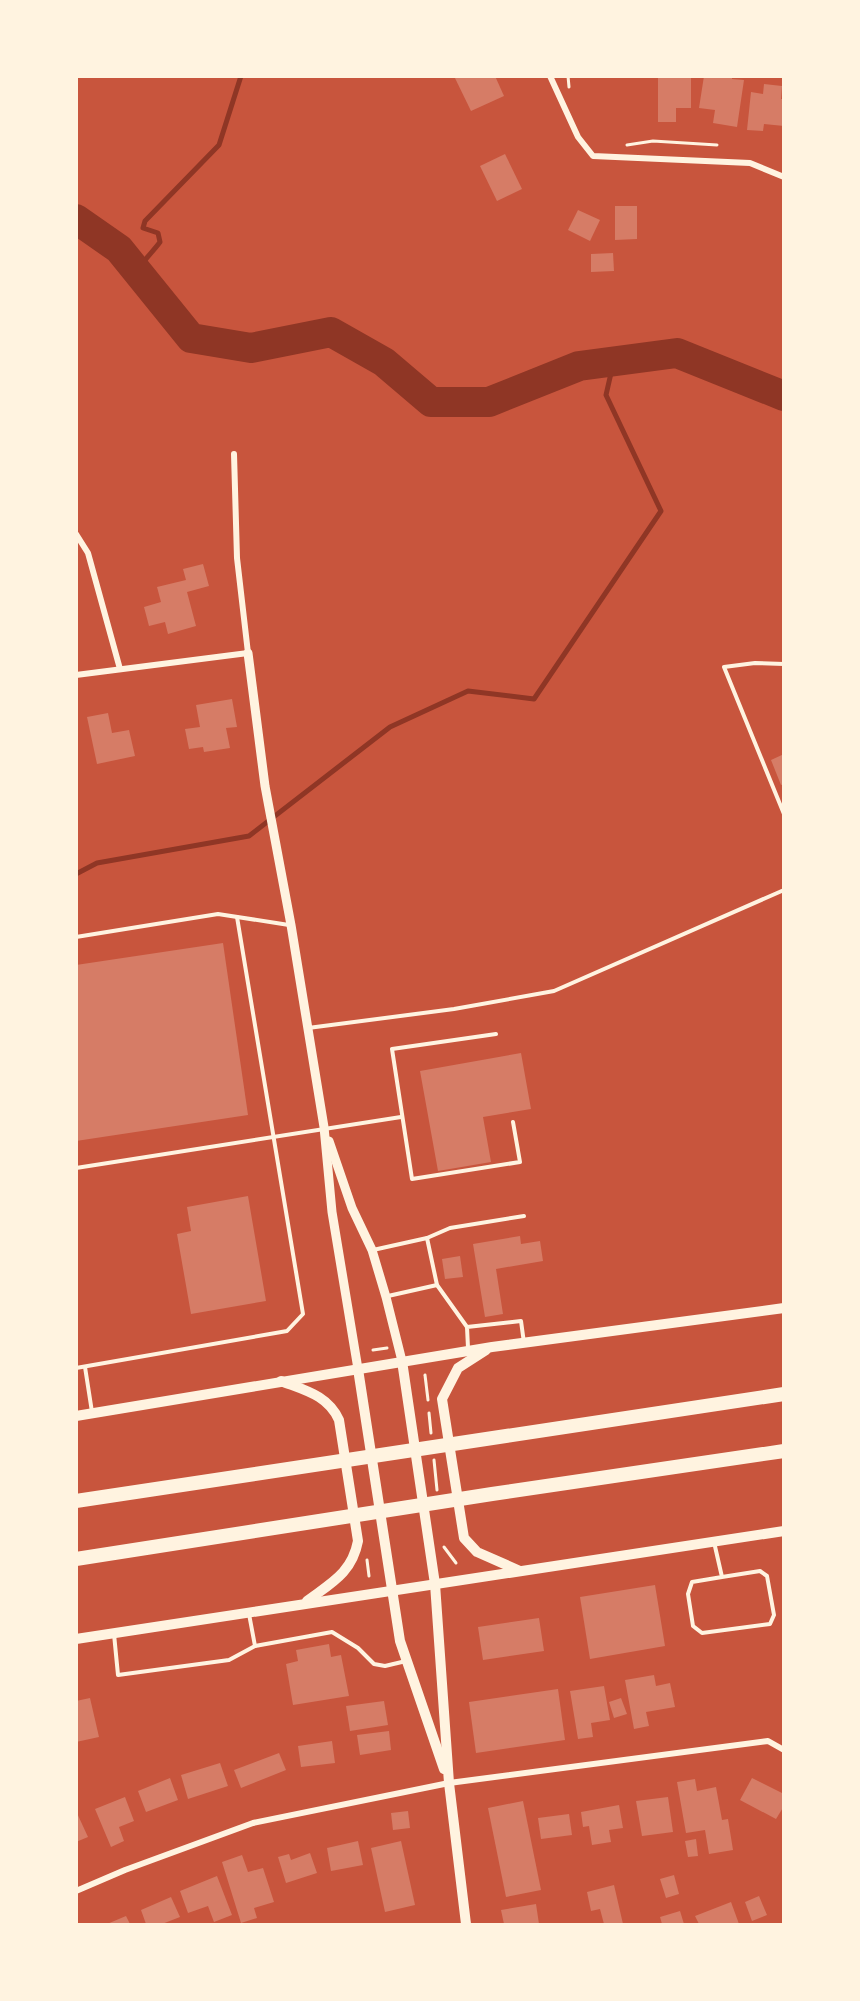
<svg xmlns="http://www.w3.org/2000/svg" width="860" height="2001" font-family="'PT Sans',sans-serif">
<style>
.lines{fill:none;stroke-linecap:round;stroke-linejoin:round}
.stream{stroke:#8f3625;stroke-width:5}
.river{stroke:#8f3625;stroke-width:30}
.building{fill:#d67c66}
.path{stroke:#fff3e0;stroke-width:3}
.service{stroke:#fff3e0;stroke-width:4}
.minor{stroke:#fff3e0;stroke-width:6}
.tertiary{stroke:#fff3e0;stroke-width:9}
.secondary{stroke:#fff3e0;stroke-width:10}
.motorway{stroke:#fff3e0;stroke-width:14}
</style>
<rect width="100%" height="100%" fill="#c8553d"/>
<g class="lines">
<g class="stream">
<path d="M 137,272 C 143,260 152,253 160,242 L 158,233 L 143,228 L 145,221 L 219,145 L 241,76"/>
<path d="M 76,874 L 97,863 L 249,836 L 390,727 L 468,691 L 534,699 L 661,511 L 606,395 L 614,360"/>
</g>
<path class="river" d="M 76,219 L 119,249 L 191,338 L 251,348 L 331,332 L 384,362 L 431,402 L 489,402 L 579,366 L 677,353 L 784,396"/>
</g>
<g class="building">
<path d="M 454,76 L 495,76 L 504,96 L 471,111 Z"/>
<path d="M 658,76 L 691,76 L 691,108 L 676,108 L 676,122 L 658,122 Z"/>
<path d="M 704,76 L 732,76 L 732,79 L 744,80 L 737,127 L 713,123 L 715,110 L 699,108 Z"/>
<path d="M 764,84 L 782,86 L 781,99 L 784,99 L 784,126 L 764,124 L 763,131 L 747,130 L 751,92 L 763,94 Z"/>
<path d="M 505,154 L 522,189 L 497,201 L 480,166 Z"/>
<path d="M 615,206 L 637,206 L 637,239 L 615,240 Z"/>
<path d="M 578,210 L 600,220 L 590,241 L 568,230 Z"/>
<path d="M 613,253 L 614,271 L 591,272 L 591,254 Z"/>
<path d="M 203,564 L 209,586 L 187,592 L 196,626 L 168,634 L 165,622 L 149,626 L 144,607 L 161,602 L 157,587 L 186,580 L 183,569 Z"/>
<path d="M 232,699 L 237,727 L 226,728 L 230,748 L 204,752 L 203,747 L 189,749 L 185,729 L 200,727 L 196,705 Z"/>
<path d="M 108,713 L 112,733 L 129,730 L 135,756 L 97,764 L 87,717 Z"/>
<path d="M 784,754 L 784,784 L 781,785 L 771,760 Z"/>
<path d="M 223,943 L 248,1115 L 76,1141 L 76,965 Z"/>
<path d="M 521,1053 L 531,1109 L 483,1117 L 491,1162 L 438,1171 L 420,1071 Z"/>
<path d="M 248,1196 L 266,1301 L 191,1314 L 177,1234 L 191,1231 L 187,1207 Z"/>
<path d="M 520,1236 L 521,1244 L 540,1241 L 543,1261 L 496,1269 L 503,1314 L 485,1317 L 473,1244 Z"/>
<path d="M 460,1256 L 463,1277 L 445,1279 L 442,1259 Z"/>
<path d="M 655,1585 L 665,1646 L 590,1659 L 580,1597 Z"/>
<path d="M 539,1618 L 544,1651 L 483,1660 L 478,1627 Z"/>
<path d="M 329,1644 L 331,1657 L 341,1655 L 349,1696 L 293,1705 L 286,1664 L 298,1661 L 296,1650 Z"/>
<path d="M 654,1675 L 656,1686 L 670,1683 L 675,1707 L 646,1712 L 649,1726 L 634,1729 L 625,1680 Z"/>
<path d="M 604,1686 L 610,1720 L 591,1723 L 593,1737 L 578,1739 L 570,1691 Z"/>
<path d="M 558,1689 L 565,1740 L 476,1753 L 469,1702 Z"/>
<path d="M 90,1698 L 99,1737 L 76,1742 L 76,1701 Z"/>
<path d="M 621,1698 L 627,1714 L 614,1718 L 609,1702 Z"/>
<path d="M 384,1701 L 388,1725 L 350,1731 L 346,1706 Z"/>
<path d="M 389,1731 L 391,1750 L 360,1755 L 357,1735 Z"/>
<path d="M 332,1741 L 335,1763 L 301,1767 L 298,1746 Z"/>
<path d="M 279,1753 L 286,1770 L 241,1788 L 234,1770 Z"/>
<path d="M 220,1763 L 228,1786 L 188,1799 L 181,1775 Z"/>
<path d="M 170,1778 L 178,1800 L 146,1812 L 138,1791 Z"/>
<path d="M 752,1778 L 784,1794 L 784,1806 L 776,1819 L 740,1800 Z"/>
<path d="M 695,1779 L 697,1791 L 716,1787 L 722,1820 L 728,1819 L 733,1850 L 709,1854 L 705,1830 L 686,1833 L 677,1782 Z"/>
<path d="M 125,1797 L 134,1821 L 119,1827 L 124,1841 L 111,1847 L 95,1809 Z"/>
<path d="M 668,1797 L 673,1832 L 642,1836 L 636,1801 Z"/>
<path d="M 523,1801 L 541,1890 L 506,1897 L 488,1808 Z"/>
<path d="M 619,1805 L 623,1828 L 609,1830 L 611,1842 L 592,1845 L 589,1826 L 583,1827 L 581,1812 Z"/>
<path d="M 76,1811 L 88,1837 L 76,1842 Z"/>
<path d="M 408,1811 L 410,1828 L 393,1830 L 391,1813 Z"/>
<path d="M 569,1814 L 572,1835 L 541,1839 L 538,1818 Z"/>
<path d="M 696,1839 L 698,1856 L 688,1857 L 685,1841 Z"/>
<path d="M 358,1841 L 363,1865 L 331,1871 L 327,1848 Z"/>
<path d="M 401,1841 L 415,1905 L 385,1912 L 371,1848 Z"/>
<path d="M 310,1853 L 317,1873 L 286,1883 L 278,1857 L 289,1854 L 291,1860 Z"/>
<path d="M 242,1855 L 248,1872 L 263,1868 L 274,1902 L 254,1908 L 257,1918 L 241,1923 L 222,1862 Z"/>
<path d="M 674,1875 L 679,1894 L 666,1898 L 660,1879 Z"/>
<path d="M 217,1876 L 232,1915 L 214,1922 L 208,1906 L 188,1913 L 180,1891 Z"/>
<path d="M 614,1885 L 623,1924 L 604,1924 L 600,1909 L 591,1911 L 587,1892 Z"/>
<path d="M 759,1896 L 767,1915 L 752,1921 L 745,1902 Z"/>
<path d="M 171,1897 L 180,1917 L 162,1924 L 146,1924 L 141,1910 Z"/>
<path d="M 731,1902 L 739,1924 L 699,1924 L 695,1916 Z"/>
<path d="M 536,1904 L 539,1924 L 504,1924 L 501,1910 Z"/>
<path d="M 680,1911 L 684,1924 L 662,1924 L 660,1917 Z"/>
<path d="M 126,1916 L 130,1924 L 107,1924 Z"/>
</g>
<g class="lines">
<g class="path">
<path d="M 568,76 L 569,87"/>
<path d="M 627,145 L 653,141 L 717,145"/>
<path d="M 373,1350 L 387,1348"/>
<path d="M 425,1375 L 428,1400"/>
<path d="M 429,1413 L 431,1433"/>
<path d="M 434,1460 L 437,1490"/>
<path d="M 444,1547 L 456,1563"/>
<path d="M 367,1560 L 369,1576"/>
</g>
<g class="service">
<path d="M 784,664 L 755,663 L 724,667 L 784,814"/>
<path d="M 76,937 L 218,914 L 289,925"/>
<path d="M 308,1028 L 454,1009 L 554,991 L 784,890"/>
<path d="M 496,1034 L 392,1049 L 412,1179 L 520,1162 L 513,1122"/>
<path d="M 76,1168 L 401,1117"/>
<path d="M 427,1238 L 450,1228 L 524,1216"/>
<path d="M 373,1250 L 427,1238 L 437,1285 L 388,1296"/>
<path d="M 437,1285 L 467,1327"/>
<path d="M 468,1348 L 467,1327 L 521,1321 L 524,1343"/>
<path d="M 85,1367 L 92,1412"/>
<path d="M 76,1368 L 287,1331 L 303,1314 L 237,917"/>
<path d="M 714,1542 L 722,1577 L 692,1582 L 688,1594 L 693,1626 L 702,1633 L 770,1624 L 774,1615 L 767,1576 L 760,1571 L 722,1577"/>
<path d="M 249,1614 L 255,1646"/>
<path d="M 114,1634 L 118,1675 L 229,1660 L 255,1646 L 332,1632 L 358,1648 L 374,1664 L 385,1666 L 406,1661"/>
</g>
<g class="minor">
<path d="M 550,76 L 578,137 L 593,156 L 750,163 L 784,177"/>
<path d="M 76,534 L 88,553 L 120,669"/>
<path d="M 76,675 L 248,653 L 237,558 L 234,454"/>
<path d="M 76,1891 L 125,1870 L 253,1823 L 449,1783 L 768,1741 L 784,1750"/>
</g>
<g class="tertiary">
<path d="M 248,653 L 265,786 L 291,925 L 324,1127 L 332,1212 L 358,1369"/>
<path d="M 329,1141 L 352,1208 L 372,1250 L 386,1297 L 402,1361"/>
</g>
<g class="secondary">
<path d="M 486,1350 L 458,1368 L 442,1399 L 464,1538 L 477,1552 L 520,1571"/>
<path d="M 402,1361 L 435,1584 L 449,1783 L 466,1924"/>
<path d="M 358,1369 L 400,1641 L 444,1769"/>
<path d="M 281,1381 C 304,1390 328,1395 339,1420 L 358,1541 C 352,1573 331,1583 307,1601"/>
<path d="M 76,1416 L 492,1347 L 784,1308"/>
<path d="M 76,1639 L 784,1531"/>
</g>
<g class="motorway">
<path d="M 76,1501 L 784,1394"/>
<path d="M 76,1559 L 492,1494 L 784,1451"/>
</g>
</g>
<rect width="860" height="2001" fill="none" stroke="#fff3e0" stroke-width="156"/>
</svg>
